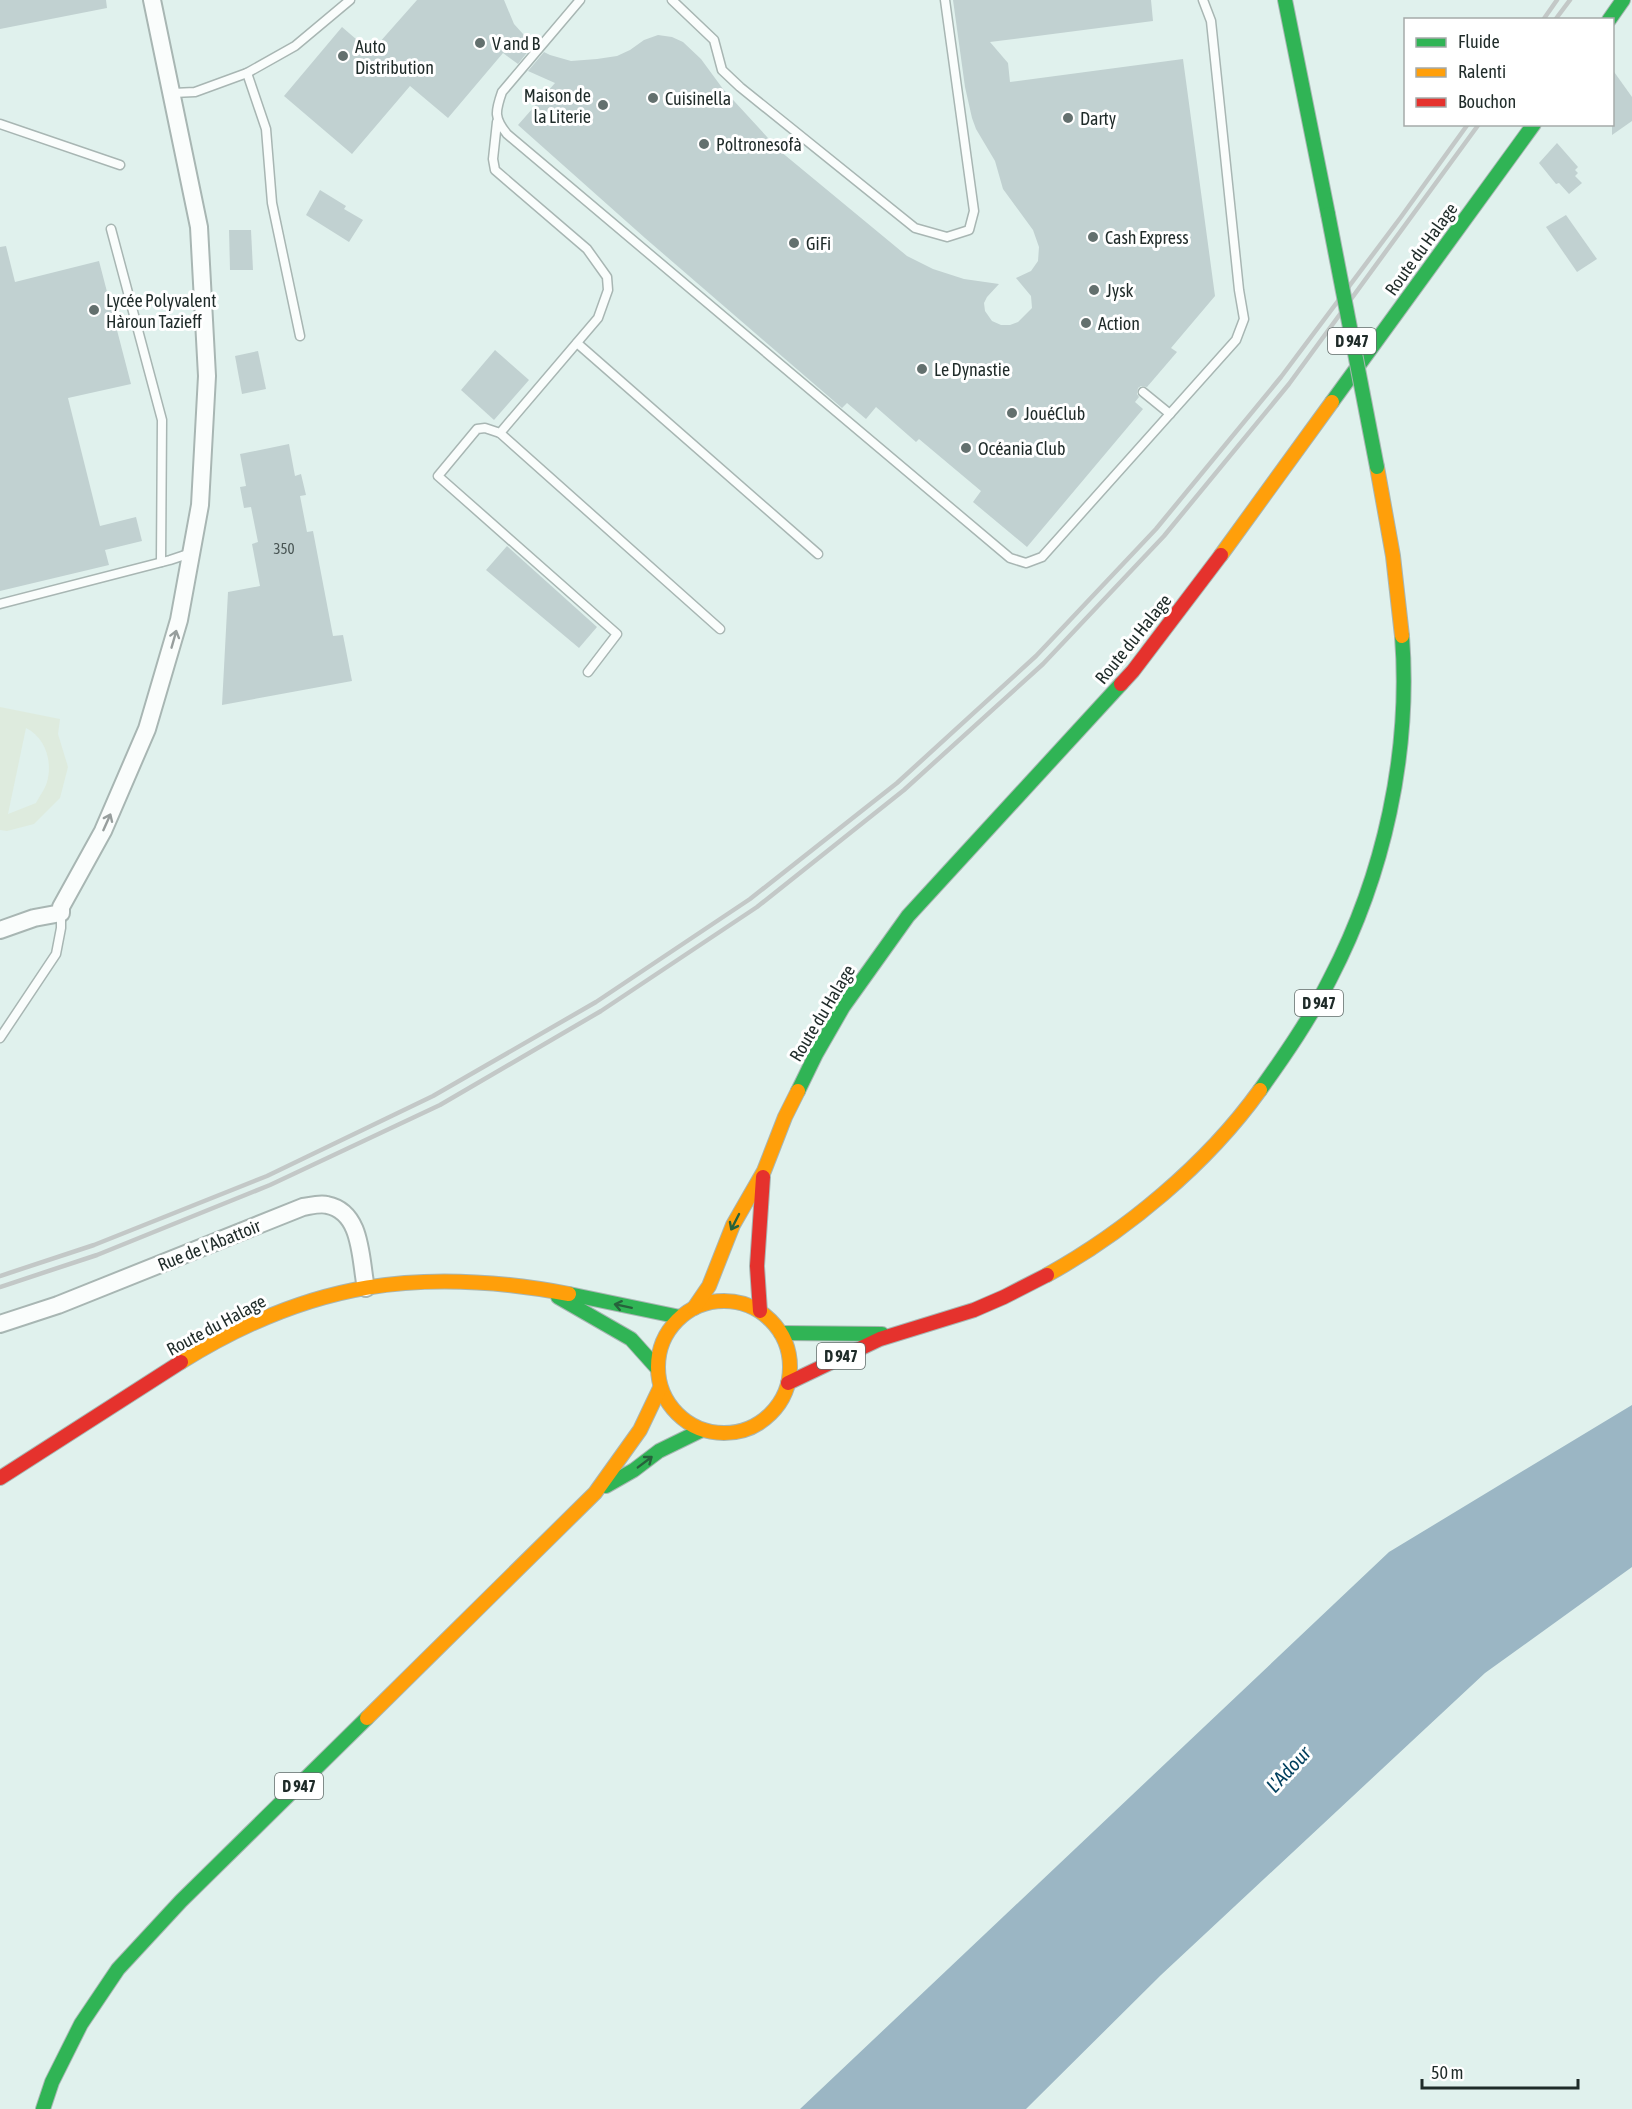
<svg xmlns="http://www.w3.org/2000/svg" width="1632" height="2109" font-family="'Asap Condensed',sans-serif">
<style>
.green{fill:#deebde;fill-rule:evenodd}
.water{fill:#9bb6c4}
.building{fill:#c1d1d1}
.lines{fill:none;stroke-linecap:round;stroke-linejoin:round}
.lane-casing{stroke:#a8b6b3;stroke-width:11}
.street-casing{stroke:#a8b6b3;stroke-width:20}
.fast-casing{stroke:#a8b6b3;stroke-width:16}
.slow-casing{stroke:#a8b6b3;stroke-width:16}
.jam-casing{stroke:#a8b6b3;stroke-width:16}
.lane{stroke:#fafdfc;stroke-width:8}
.street{stroke:#fafdfc;stroke-width:16}
.fast{stroke:#30b455;stroke-width:14}
.slow{stroke:#ff9f0a;stroke-width:14}
.jam{stroke:#e5322d;stroke-width:14}
.rail{stroke:#c3c8c7;stroke-width:4.5}
.fast-bridge-casing{stroke:#a8b6b3;stroke-width:16;stroke-linecap:butt}
.fast-bridge{stroke:#30b455;stroke-width:14}
.oneway{stroke:#979e9d}
.oneway2{stroke:#26623b}
.poi-dot{fill:#63706e;stroke:#fff;stroke-width:2}
.labels{text-anchor:middle;dominant-baseline:central;stroke-width:6;stroke-linejoin:round;paint-order:stroke}
.number-label{font-size:15px;fill:#485453}
.shield{fill:#fff;stroke:#626b69;stroke-width:1.5}
.shield-label{font-size:16px;font-weight:bold;fill:#1f2b29}
.poi-label{font-size:18px;fill:#1f2b29;stroke:#fff;text-anchor:start}
.street-label{font-size:18px;fill:#1f2b29;stroke:#fff}
.water-label{font-size:20px;font-style:italic;fill:#003f5d;stroke:#fff}
</style>
<rect width="100%" height="100%" fill="#e0f1ed"/>
<path class="green" d="M 0,707 L 60,719 L 58,734 L 68,767 L 60,798 L 34,824 L 7,831 L 0,830 ZM 26,728 C 45,737 53,761 47,782 C 45,789 39,797 36,803 L 8,814 Z"/>
<path class="water" d="M 1632,1405 L 1632,1567 L 1485,1673 L 1161,1975 L 1026,2109 L 800,2109 L 1389,1552 Z"/>
<g class="building">
<path d="M 0,0 L 106,0 L 107,8 L 0,29 Z"/>
<path d="M 417,0 L 504,0 L 514,24 L 533,45 L 518,64 L 503,53 L 448,118 L 410,86 L 352,154 L 284,96 L 342,27 L 371,52 Z"/>
<path d="M 953,0 L 1151,0 L 1153,21 L 990,42 L 1008,63 L 1010,82 L 1183,59 L 1215,296 L 1171,348 L 1177,352 L 1147,387 L 1141,386 L 1138,388 L 1137,394 L 1139,397 L 1135,402 L 1143,409 L 1027,547 L 973,502 L 981,491 L 919,439 L 916,442 L 876,407 L 866,419 L 847,403 L 842,408 L 645,238 L 518,125 L 555,83 L 528,71 L 544,52 L 550,55 L 571,61 L 597,59 L 617,56 L 630,50 L 644,40 L 658,35 L 672,37 L 683,42 L 701,59 L 723,89 L 780,151 L 907,256 L 933,269 L 964,279 L 999,284 L 987,297 L 984,303 L 985,311 L 992,321 L 1001,325 L 1010,325 L 1018,322 L 1032,308 L 1031,296 L 1016,278 L 1031,271 L 1038,261 L 1039,247 L 1033,230 L 1003,189 L 995,161 L 976,129 L 972,118 L 965,87 Z"/>
<path d="M 1612,69 L 1632,97 L 1632,121 L 1612,135 Z"/>
<path d="M 1557,143 L 1578,167 L 1575,170 L 1578,173 L 1575,176 L 1582,183 L 1569,194 L 1559,183 L 1556,184 L 1539,163 Z"/>
<path d="M 320,190 L 346,206 L 344,209 L 363,220 L 349,242 L 306,215 Z"/>
<path d="M 1566,215 L 1597,259 L 1577,272 L 1546,227 Z"/>
<path d="M 229,230 L 251,230 L 253,270 L 230,270 Z"/>
<path d="M 6,246 L 15,282 L 99,261 L 131,384 L 68,398 L 100,526 L 136,517 L 142,541 L 105,550 L 109,565 L 0,591 L 0,247 Z"/>
<path d="M 495,350 L 529,380 L 494,420 L 461,390 Z"/>
<path d="M 258,351 L 266,389 L 242,394 L 235,356 Z"/>
<path d="M 289,444 L 295,476 L 301,474 L 306,495 L 300,496 L 307,532 L 313,531 L 333,636 L 343,635 L 352,681 L 222,705 L 228,592 L 260,586 L 252,544 L 258,542 L 251,507 L 244,508 L 240,487 L 246,486 L 240,454 Z"/>
<path d="M 507,546 L 597,627 L 579,648 L 486,570 Z"/>
</g>
<g class="lines">
<g class="lane-casing">
<g id="lane">
<path d="M 580,0 L 502,92 C 495,112 494,118 507,134 L 1010,558 L 1026,563 L 1042,557 L 1236,340 L 1244,319 L 1239,290 L 1211,21 L 1203,0"/>
<path d="M 672,0 L 714,40 L 722,70 L 740,87 L 915,228 L 947,237 L 969,230 L 974,211 L 945,0"/>
<path d="M 247,73 L 266,129 L 272,203 L 300,336"/>
<path d="M 173,93 L 195,92 L 247,73 L 295,46 L 350,0"/>
<path d="M 497,122 L 493,159 L 495,170 L 587,249 L 607,277 L 608,290 L 598,318 L 500,433 L 485,428 L 477,429 L 438,476 L 617,634 L 588,672"/>
<path d="M 0,124 L 120,165"/>
<path d="M 111,229 L 162,420 L 161,562"/>
<path d="M 577,343 L 818,554"/>
<path d="M 1143,392 L 1170,414"/>
<path d="M 500,433 L 720,629"/>
<path d="M 0,604 L 170,560 L 191,553"/>
<path d="M 0,1038 L 56,954 L 61,928 L 61,913"/>
</g>
</g>
<g class="street-casing">
<g id="street">
<path d="M 0,930 L 34,918 L 61,913 L 61,907 L 103,831 L 147,729 L 179,620 L 200,505 L 207,376 L 199,227 L 152,0"/>
<path d="M 0,1324 L 58,1305 L 303,1207 C 310,1206 320,1203 327,1205 C 363,1212 360,1260 366,1288"/>
</g>
</g>
<g class="fast-casing">
<g id="fast">
<path d="M 1285,0 L 1328,214"/>
<path d="M 1609,20 L 1623,0"/>
<path d="M 1332,402 L 1534,124"/>
<path d="M 1260,1090 C 1285,1055 1310,1019 1330,979 C 1384,875 1411,753 1402,636"/>
<path d="M 798,1091 L 816,1054 L 843,1007 L 908,916 L 1121,684"/>
<path d="M 569,1294 L 680,1317"/>
<path d="M 558,1297 L 631,1339 L 657,1368"/>
<path d="M 781,1333 L 882,1334"/>
<path d="M 606,1486 L 634,1470 L 659,1451 L 702,1430"/>
<path d="M 43,2109 L 52,2082 L 81,2024 L 118,1969 L 181,1901 L 367,1718"/>
</g>
</g>
<g class="slow-casing">
<g id="slow">
<path d="M 1377,467 L 1393,556 L 1402,636"/>
<path d="M 1221,555 L 1332,402"/>
<path d="M 1047,1275 C 1125,1232 1207,1164 1260,1090"/>
<circle cx="724" cy="1367" r="66"/>
<path d="M 694,1308 L 709,1286 L 733,1225 L 764,1171 L 785,1117 L 798,1091"/>
<path d="M 181,1362 C 309,1282 421,1266 569,1294"/>
<path d="M 367,1718 L 595,1493 L 640,1430 L 660,1388"/>
</g>
</g>
<g class="jam-casing">
<g id="jam">
<path d="M 1121,684 L 1133,671 L 1221,555"/>
<path d="M 760,1311 L 757,1266 L 763,1177"/>
<path d="M 788,1383 L 880,1339 L 974,1310 L 1004,1297 L 1047,1275"/>
<path d="M 0,1478 L 181,1362"/>
</g>
</g>
<use href="#lane" class="lane"/>
<use href="#street" class="street"/>
<use href="#fast" class="fast"/>
<use href="#slow" class="slow"/>
<use href="#jam" class="jam"/>
<g class="rail">
<path d="M 1543,20 L 1557,0"/>
<path d="M 1555,20 L 1570,0"/>
<path d="M 0,1276 L 94,1245 L 267,1176 L 433,1096 L 596,1002 L 750,899 L 897,783 L 1036,656 L 1156,529 L 1281,377 L 1401,217 L 1468,124"/>
<path d="M 0,1287 L 97,1255 L 270,1185 L 440,1105 L 601,1011 L 757,907 L 904,790 L 1043,664 L 1164,536 L 1289,384 L 1479,124"/>
</g>
<g class="fast-bridge-casing">
<path id="fast-bridge" d="M 1328,214 L 1377,467"/>
</g>
<use href="#fast-bridge" class="fast-bridge"/>
</g>
<defs><path id="oneway-shaft" d="M-6 0H5M1.5-3L5.5 0L1.5 3" fill="none" stroke-width="1.6" stroke-linecap="round" stroke-linejoin="round" transform="scale(1.5)"/></defs>
<g class="oneway">
<use href="#oneway-shaft" transform="translate(174 639) rotate(-74)"/>
<use href="#oneway-shaft" transform="translate(107 822) rotate(-66)"/>
</g>
<g class="oneway2">
<use href="#oneway-shaft" transform="translate(735 1222) rotate(117)"/>
<use href="#oneway-shaft" transform="translate(623 1306) rotate(-168)"/>
<use href="#oneway-shaft" transform="translate(645 1462) rotate(-37)"/>
</g>
<g class="poi-dot">
<circle cx="480" cy="43" r="6"/>
<circle cx="343" cy="56" r="6"/>
<circle cx="653" cy="98" r="6"/>
<circle cx="603" cy="105" r="6"/>
<circle cx="1068" cy="118" r="6"/>
<circle cx="704" cy="144" r="6"/>
<circle cx="1093" cy="237" r="6"/>
<circle cx="794" cy="243" r="6"/>
<circle cx="1094" cy="290" r="6"/>
<circle cx="94" cy="310" r="6"/>
<circle cx="1086" cy="323" r="6"/>
<circle cx="922" cy="369" r="6"/>
<circle cx="1012" cy="413" r="6"/>
<circle cx="966" cy="448" r="6"/>
</g>
<g class="labels">
<g class="number-label">
<text x="284" y="548">350</text>
</g>
<g class="shield">
<rect x="1328" y="328" width="48" height="26" rx="4.5"/>
<rect x="1295" y="990" width="48" height="26" rx="4.5"/>
<rect x="817" y="1343" width="48" height="26" rx="4.5"/>
<rect x="275" y="1773" width="48" height="26" rx="4.5"/>
</g>
<g class="shield-label">
<text x="1352" y="341">D 947</text>
<text x="1319" y="1003">D 947</text>
<text x="841" y="1356">D 947</text>
<text x="299" y="1786">D 947</text>
</g>
<g class="poi-label">
<text x="492" y="43">V and B</text>
<text x="355" y="46">Auto<tspan x="355" dy="21">Distribution</tspan></text>
<text x="591" y="95" text-anchor="end">Maison de<tspan x="591" dy="21">la Literie</tspan></text>
<text x="665" y="98">Cuisinella</text>
<text x="1080" y="118">Darty</text>
<text x="716" y="144">Poltronesofà</text>
<text x="1105" y="237">Cash Express</text>
<text x="806" y="243">GiFi</text>
<text x="1106" y="290">Jysk</text>
<text x="106" y="300">Lycée Polyvalent<tspan x="106" dy="21">Hàroun Tazieff</tspan></text>
<text x="1098" y="323">Action</text>
<text x="934" y="369">Le Dynastie</text>
<text x="1024" y="413">JouéClub</text>
<text x="978" y="448">Océania Club</text>
</g>
<g class="street-label">
<text transform="translate(1421 249) rotate(-54)">Route du Halage</text>
<text transform="translate(1133 639) rotate(-51)">Route du Halage</text>
<text transform="translate(822 1013) rotate(-59)">Route du Halage</text>
<text transform="translate(209 1245) rotate(-22)">Rue de l'Abattoir</text>
<text transform="translate(216 1325) rotate(-28)">Route du Halage</text>
</g>
<g class="water-label">
<text transform="translate(1288 1769) rotate(-47)">L'Adour</text>
</g>
</g>
<rect x="1404" y="18" width="210" height="108" fill="#ffffff" stroke="#a5aaa9" stroke-width="1.5"/>
<rect x="1416" y="38" width="30" height="9" fill="#30b455" stroke="#a5aaa9" stroke-width="1.5"/>
<text x="1458" y="48" font-size="18" fill="#1f2b29">Fluide</text>
<rect x="1416" y="68" width="30" height="9" fill="#ff9f0a" stroke="#a5aaa9" stroke-width="1.5"/>
<text x="1458" y="78" font-size="18" fill="#1f2b29">Ralenti</text>
<rect x="1416" y="98" width="30" height="9" fill="#e5322d" stroke="#a5aaa9" stroke-width="1.5"/>
<text x="1458" y="108" font-size="18" fill="#1f2b29">Bouchon</text>
<path d="M1422 2079v9h156v-9" fill="none" stroke="#1f2b29" stroke-width="3"/>
<text x="1431" y="2079" font-size="18" fill="#1f2b29" stroke="#ffffff" stroke-width="4.5" paint-order="stroke">50 m</text>
</svg>
